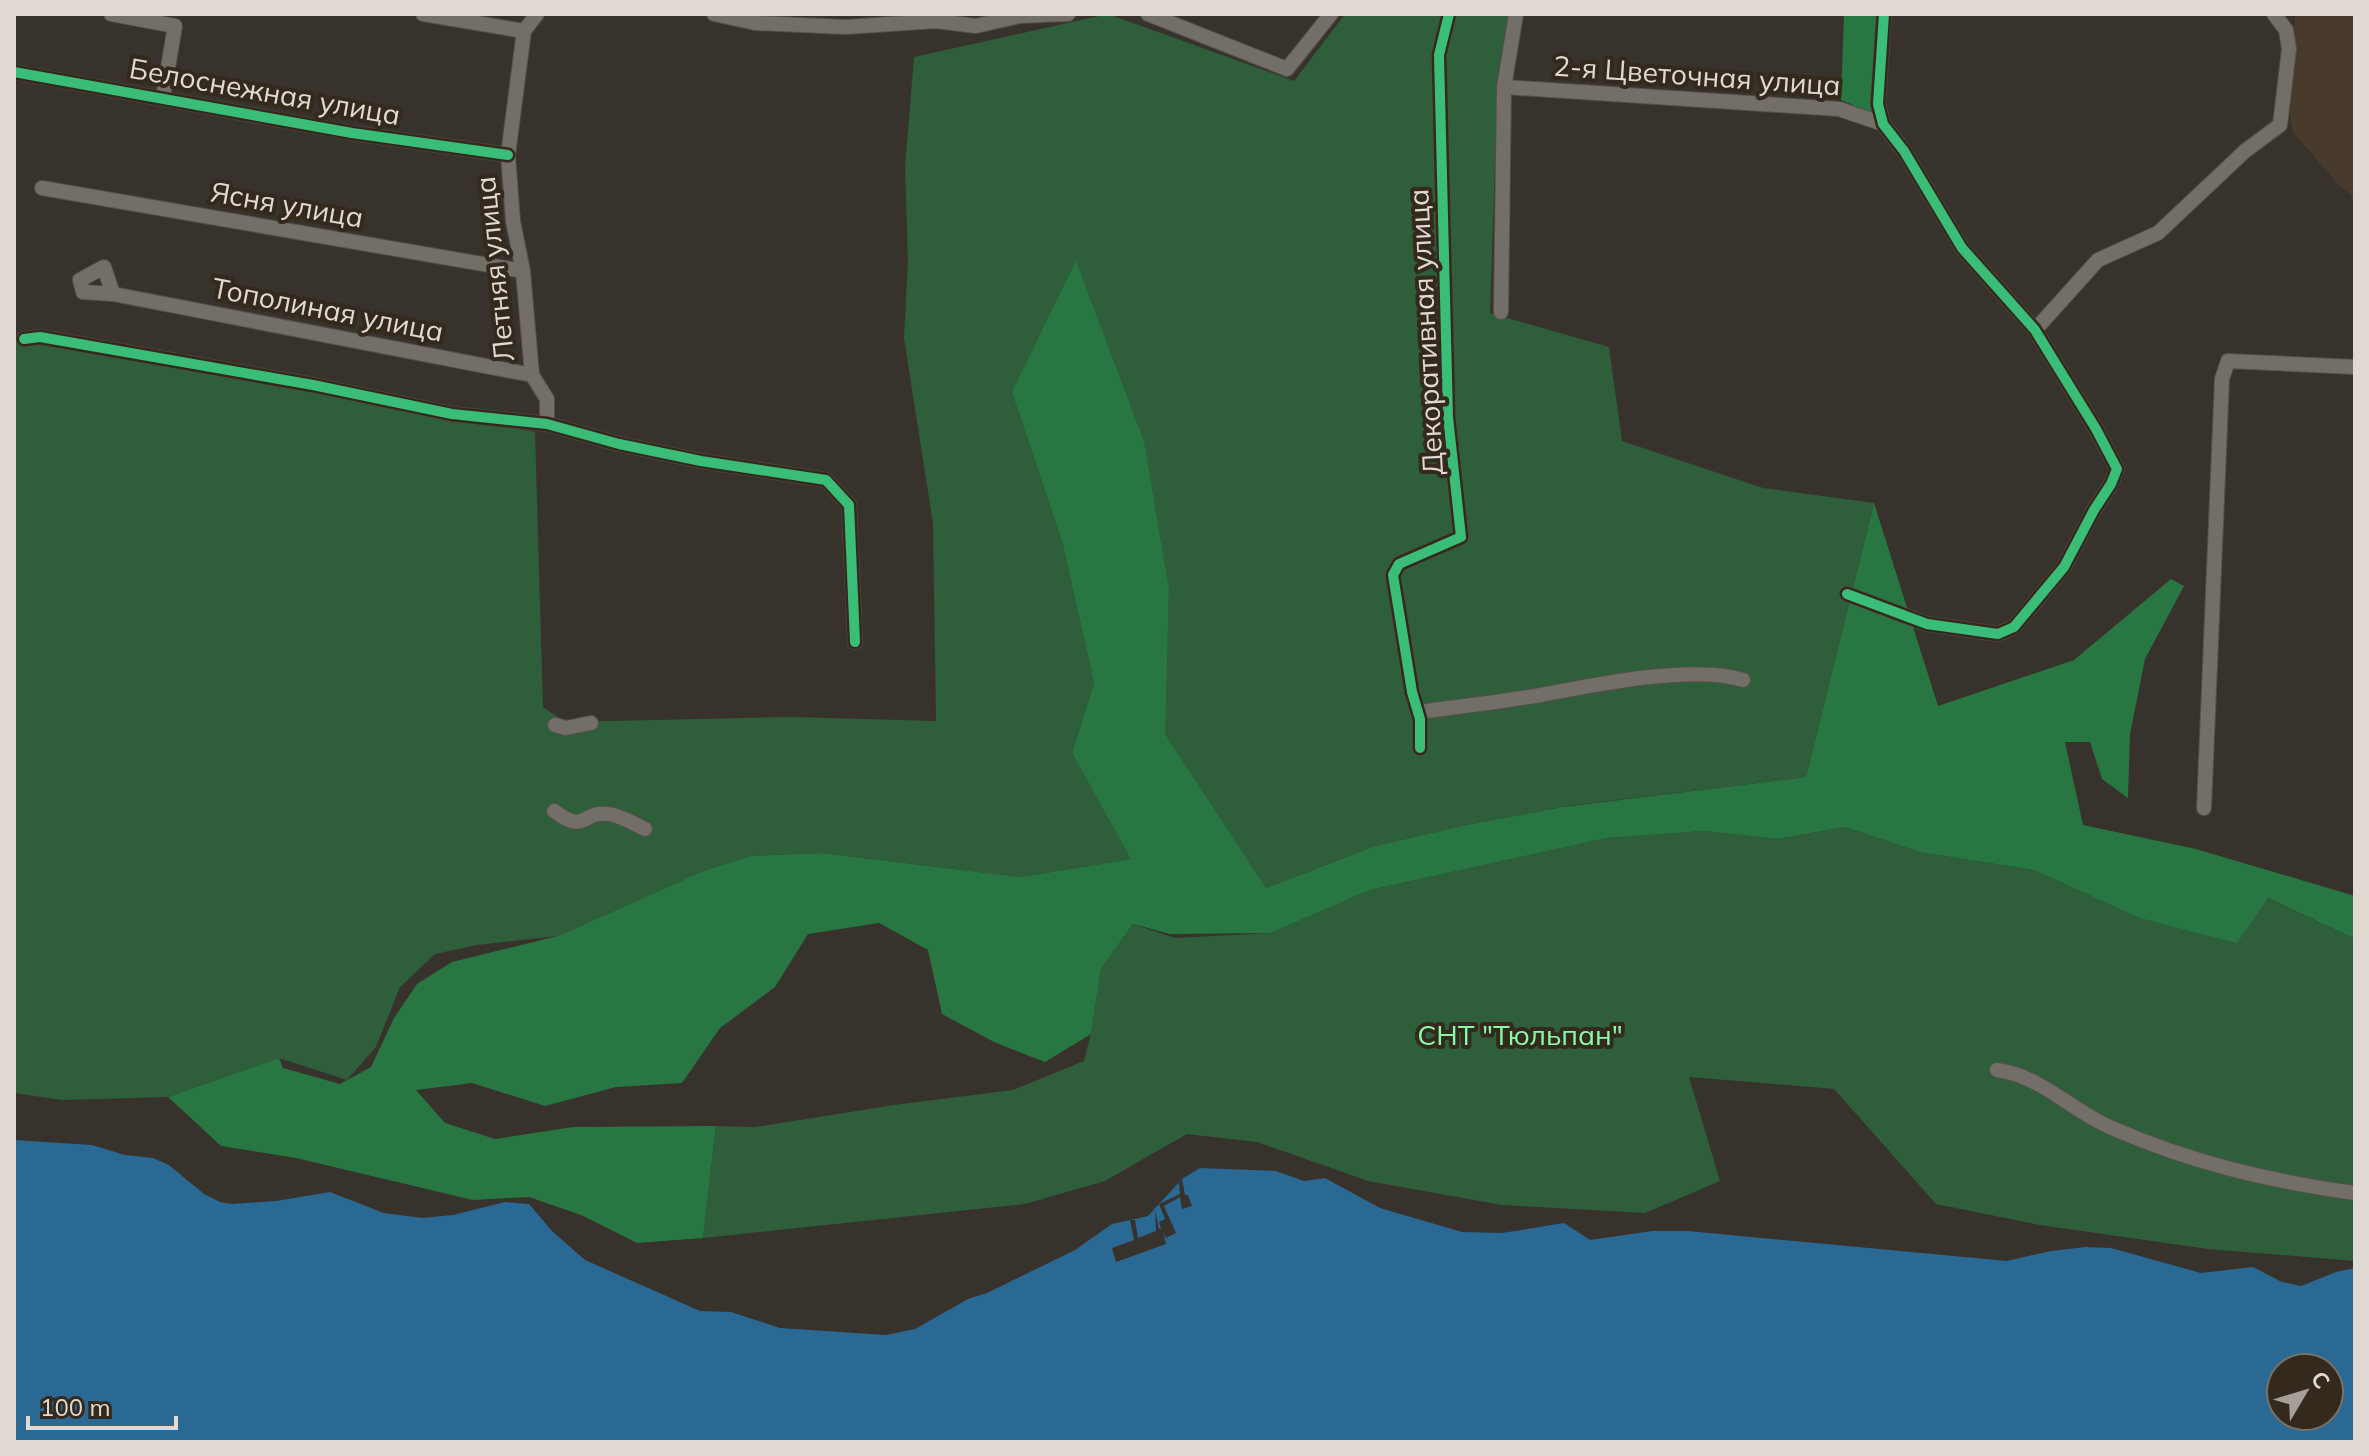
<svg xmlns="http://www.w3.org/2000/svg" width="2369" height="1456" font-family="Mulish,sans-serif">
<style>
.built{fill:#483b2b}
.green{fill:#2e5e3a}
.forest{fill:#287641}
.water{fill:#296993;fill-rule:evenodd}
.pier{fill:#38322c}
.lines{fill:none;stroke-linecap:round;stroke-linejoin:round}
.minor-casing{stroke:#55504b;stroke-width:16}
.minor{stroke:#746e68;stroke-width:14}
.cycleway-casing{stroke:#33291d;stroke-width:15}
.cycleway{stroke:#3abd76;stroke-width:10}
.labels{text-anchor:middle;dominant-baseline:central;stroke-width:8;stroke-linejoin:round;paint-order:stroke}
.street-label{font-size:28px;fill:#e1dad3;stroke:#33291d}
.park-label{font-size:28px;fill:#88faa6;stroke:#33291d}
</style>
<rect width="100%" height="100%" fill="#38322c"/>
<path class="built" d="M 2304,14 L 2355,14 L 2355,199 L 2337,183 L 2292,131 L 2290,105 L 2295,17 Z"/>
<g class="green">
<path d="M 1108,14 L 1294,81 L 1345,14 L 1509,14 L 1498,72 L 1490,313 L 1609,347 L 1622,441 L 1763,488 L 1874,503 L 1806,777 L 1568,806 L 1466,825 L 1375,846 L 1266,888 L 1164,734 L 1169,590 L 1062,541 L 1094,683 L 1072,753 L 1132,859 L 1021,877 L 822,853 L 751,856 L 703,871 L 558,936 L 477,945 L 435,954 L 400,987 L 376,1047 L 347,1080 L 279,1058 L 168,1097 L 62,1100 L 14,1093 L 14,338 L 535,432 L 543,707 L 565,722 L 790,717 L 936,721 L 933,524 L 904,338 L 908,261 L 905,167 L 914,57 Z"/>
<path d="M 1845,827 L 1919,852 L 2034,870 L 2139,918 L 2237,942 L 2267,898 L 2355,939 L 2355,1261 L 2208,1249 L 2040,1225 L 1936,1204 L 1834,1089 L 1689,1077 L 1720,1181 L 1645,1213 L 1502,1205 L 1368,1181 L 1257,1142 L 1187,1134 L 1105,1181 L 1025,1204 L 703,1238 L 716,1126 L 755,1127 L 894,1105 L 1013,1090 L 1084,1061 L 1091,1034 L 1101,969 L 1133,924 L 1175,938 L 1271,933 L 1370,890 L 1607,838 L 1704,831 L 1778,839 Z"/>
</g>
<g class="forest">
<path d="M 1844,14 L 1877,14 L 1871,113 L 1841,100 Z"/>
<path d="M 1076,261 L 1144,442 L 1169,590 L 1165,734 L 1266,888 L 1375,846 L 1466,825 L 1563,807 L 1806,777 L 1874,503 L 1938,706 L 2074,660 L 2171,579 L 2184,586 L 2145,659 L 2130,734 L 2128,798 L 2102,779 L 2090,742 L 2065,742 L 2083,825 L 2196,849 L 2355,896 L 2355,939 L 2268,898 L 2237,943 L 2139,918 L 2034,870 L 1919,852 L 1845,827 L 1778,839 L 1704,831 L 1607,838 L 1370,890 L 1271,933 L 1170,934 L 1133,924 L 1101,969 L 1091,1034 L 1045,1062 L 994,1042 L 942,1014 L 928,950 L 879,923 L 808,934 L 775,987 L 720,1028 L 682,1083 L 616,1087 L 545,1106 L 472,1083 L 416,1090 L 445,1123 L 495,1139 L 573,1127 L 716,1126 L 703,1238 L 637,1243 L 581,1215 L 529,1197 L 473,1200 L 296,1158 L 221,1146 L 168,1097 L 279,1058 L 283,1068 L 340,1084 L 371,1067 L 394,1018 L 417,984 L 452,962 L 558,936 L 703,871 L 751,856 L 822,853 L 1021,877 L 1131,859 L 1072,753 L 1094,683 L 1062,541 L 1012,392 Z"/>
</g>
<path class="water" d="M 14,1140 L 92,1145 L 125,1155 L 153,1158 L 169,1165 L 204,1194 L 220,1202 L 232,1204 L 276,1201 L 330,1192 L 384,1213 L 422,1218 L 453,1215 L 505,1202 L 529,1204 L 552,1231 L 585,1260 L 700,1311 L 731,1312 L 780,1328 L 886,1335 L 915,1329 L 968,1299 L 987,1293 L 1075,1250 L 1112,1224 L 1148,1216 L 1182,1179 L 1200,1168 L 1276,1171 L 1304,1181 L 1325,1178 L 1380,1208 L 1462,1232 L 1502,1233 L 1564,1223 L 1590,1240 L 1652,1231 L 1688,1231 L 2007,1261 L 2051,1251 L 2085,1247 L 2111,1248 L 2201,1273 L 2253,1267 L 2282,1282 L 2301,1286 L 2336,1272 L 2355,1268 L 2355,1442 L 14,1442 ZM 2281,1368 L 2329,1368 L 2329,1416 L 2281,1416 Z"/>
<path class="pier" d="M 1182,1179 L 1185,1195 L 1188,1195 L 1192,1206 L 1182,1209 L 1180,1197 L 1164,1206 L 1176,1233 L 1166,1238 L 1163,1232 L 1166,1244 L 1116,1262 L 1112,1248 L 1134,1240 L 1130,1220 L 1135,1220 L 1138,1238 L 1156,1231 L 1155,1209 L 1159,1229 L 1161,1229 L 1159,1222 L 1165,1219 L 1159,1204 L 1180,1194 L 1179,1183 Z"/>
<g class="lines">
<g class="minor-casing">
<g id="minor">
<path d="M 111,14 L 175,26 L 163,97"/>
<path d="M 423,14 L 524,31"/>
<path d="M 537,14 L 524,31 L 508,155 L 513,221 L 523,271 L 532,375 L 547,399 L 547,424"/>
<path d="M 714,14 L 755,23 L 846,27 L 936,21 L 976,26 L 1019,16 L 1068,14"/>
<path d="M 1148,14 L 1287,69 L 1331,14"/>
<path d="M 14,72 L 352,133 L 508,155"/>
<path d="M 1504,87 L 1839,109 L 1883,124"/>
<path d="M 42,188 L 523,271"/>
<path d="M 113,294 L 104,267 L 80,280 L 83,292 L 113,294 L 532,375"/>
<path d="M 1501,312 L 1504,87 L 1516,14"/>
<path d="M 2035,330 L 2098,260 L 2158,233 L 2245,151 L 2280,125 L 2289,49 L 2286,30 L 2274,14"/>
<path d="M 24,339 L 40,337 L 313,385 L 452,414 L 547,424 L 619,444 L 701,461 L 826,480 L 849,505 L 855,642"/>
<path d="M 1847,594 L 1927,624 L 1998,634 L 2014,627 L 2064,567 L 2094,510 L 2111,484 L 2117,469 L 2096,429 L 2035,330 L 1962,248 L 1904,151 L 1883,124 L 1878,104 L 1884,14"/>
<path d="M 1418,712 C 1459,707 1500,702 1541,695 C 1594,685 1692,664 1743,680"/>
<path d="M 555,725 L 566,728 L 591,723"/>
<path d="M 1420,748 L 1420,719 L 1412,692 L 1393,575 L 1399,564 L 1461,537 L 1448,417 L 1439,55 L 1449,14"/>
<path d="M 2204,808 L 2222,379 L 2228,361 L 2355,367"/>
<path d="M 554,811 C 587,835 581,811 608,814 C 620,815 634,824 645,829"/>
<path d="M 1997,1070 C 2040,1075 2073,1112 2112,1128 C 2192,1163 2269,1181 2355,1193"/>
</g>
</g>
<use href="#minor" class="minor"/>
<g class="cycleway-casing">
<g id="cycleway">
<path d="M 14,72 L 352,133 L 508,155"/>
<path d="M 24,339 L 40,337 L 313,385 L 452,414 L 547,424 L 619,444 L 701,461 L 826,480 L 849,505 L 855,642"/>
<path d="M 1847,594 L 1927,624 L 1998,634 L 2014,627 L 2064,567 L 2094,510 L 2111,484 L 2117,469 L 2096,429 L 2035,330 L 1962,248 L 1904,151 L 1883,124 L 1878,104 L 1884,14"/>
<path d="M 1420,748 L 1420,719 L 1412,692 L 1393,575 L 1399,564 L 1461,537 L 1448,417 L 1439,55 L 1449,14"/>
</g>
</g>
<use href="#cycleway" class="cycleway"/>
</g>
<g class="labels">
<g class="street-label">
<text transform="translate(1697 75) rotate(4)">2-я Цветочная улица</text>
<text transform="translate(265 91) rotate(10)">Белоснежная улица</text>
<text transform="translate(287 204) rotate(10)">Ясня улица</text>
<text transform="translate(494 269) rotate(-96)">Летняя улица</text>
<text transform="translate(328 309) rotate(11)">Тополиная улица</text>
<text transform="translate(1425 332) rotate(-93)">Декоративная улица</text>
</g>
<g class="park-label">
<text x="1520" y="1034">СНТ "Тюльпан"</text>
</g>
</g>
<rect width="2369" height="1456" fill="none" stroke="#e1dad3" stroke-width="32"/>
<g transform="translate(2305 1392) rotate(52)"><circle r="38" fill="#33291d" stroke="#797066" stroke-width="2"/>
<path d="M0-6L14 30L0 20L-14 30Z" fill="#a69f99"/>
<text y="-12" font-size="22" font-weight="bold" text-anchor="middle" fill="#e1dad3">С</text>
</g>
<path d="M28 1416v12h148v-12" fill="none" stroke="#e1dad3" stroke-width="4"/>
<text x="40" y="1416" font-size="24" fill="#e1dad3" stroke="#33291d" stroke-width="6" paint-order="stroke">100 m</text>
</svg>
